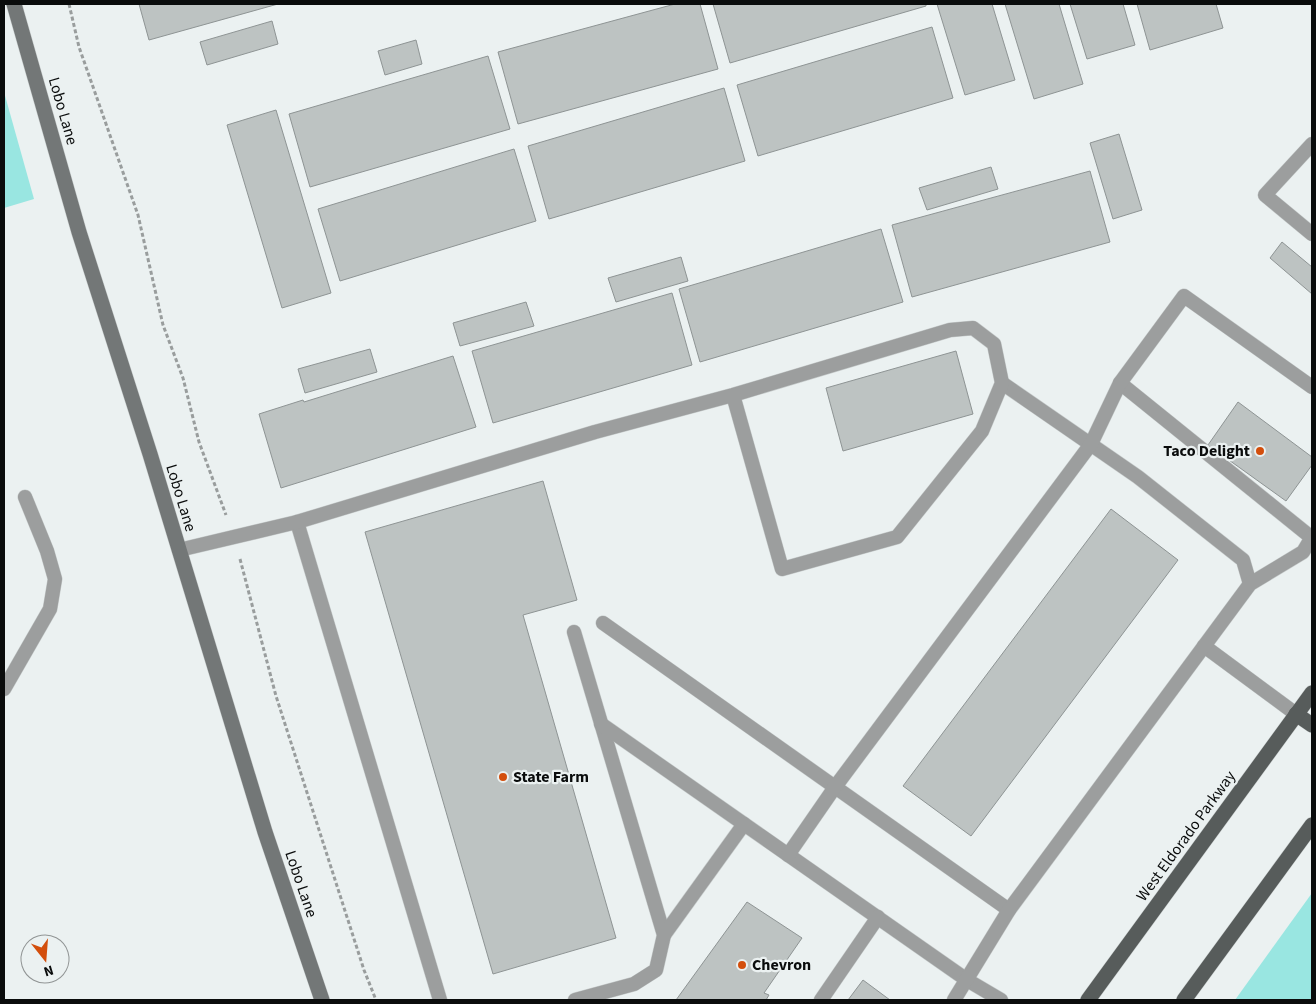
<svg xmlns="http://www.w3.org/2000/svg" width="1316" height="1004" font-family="'Source Sans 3',sans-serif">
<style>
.green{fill:#99e6e1}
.building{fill:#bdc3c2;stroke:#8e9494}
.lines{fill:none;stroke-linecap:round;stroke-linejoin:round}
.lane-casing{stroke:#c7cccc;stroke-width:15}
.secondary-casing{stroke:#c7cccc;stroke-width:16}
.primary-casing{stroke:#c7cccc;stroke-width:16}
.path{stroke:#999d9d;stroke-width:3;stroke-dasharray:4 2.5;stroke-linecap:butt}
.lane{stroke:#9c9e9e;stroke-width:14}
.secondary{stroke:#737777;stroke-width:15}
.primary{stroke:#575c5b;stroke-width:15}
.poi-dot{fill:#d34e0c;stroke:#ebf1f1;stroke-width:2}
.labels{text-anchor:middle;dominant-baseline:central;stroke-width:4.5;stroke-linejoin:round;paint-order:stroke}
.street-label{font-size:16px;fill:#0a0c0c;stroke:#ebf1f1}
.poi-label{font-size:16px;font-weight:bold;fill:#0a0c0c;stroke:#ebf1f1;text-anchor:start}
</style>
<rect width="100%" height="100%" fill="#ebf1f1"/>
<g class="green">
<path d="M 4,92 L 34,199 L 4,208 Z"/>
<path d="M 1312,893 L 1312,1000 L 1235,1000 Z"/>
</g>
<g class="building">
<path d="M 139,4 L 278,4 L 149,40 Z"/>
<path d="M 675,4 L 700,4 L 718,69 L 518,124 L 498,52 Z"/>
<path d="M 713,4 L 926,4 L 926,6 L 730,63 Z"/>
<path d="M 937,4 L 992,4 L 1015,80 L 965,95 Z"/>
<path d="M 1005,4 L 1059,4 L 1083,84 L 1034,99 Z"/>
<path d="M 1070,4 L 1123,4 L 1135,45 L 1087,59 Z"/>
<path d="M 1137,4 L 1216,4 L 1223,28 L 1150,50 Z"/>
<path d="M 272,21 L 278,44 L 207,65 L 200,42 Z"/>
<path d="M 932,27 L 953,98 L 758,156 L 737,85 Z"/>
<path d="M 416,40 L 422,64 L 385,75 L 378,51 Z"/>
<path d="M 488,56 L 510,129 L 310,187 L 289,114 Z"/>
<path d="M 724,88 L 745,161 L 549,219 L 528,146 Z"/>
<path d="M 276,110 L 331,293 L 282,308 L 227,125 Z"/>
<path d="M 1119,134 L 1142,210 L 1113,219 L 1090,143 Z"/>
<path d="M 514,149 L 536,221 L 340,281 L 318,209 Z"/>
<path d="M 991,167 L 998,189 L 927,210 L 919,188 Z"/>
<path d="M 1090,171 L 1110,242 L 912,297 L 892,225 Z"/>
<path d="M 881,229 L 903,302 L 700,362 L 679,289 Z"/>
<path d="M 1282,242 L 1312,267 L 1312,294 L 1270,258 Z"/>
<path d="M 681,257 L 688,281 L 616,302 L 608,278 Z"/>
<path d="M 672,293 L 692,365 L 493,423 L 472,351 Z"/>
<path d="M 526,302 L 534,326 L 460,346 L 453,323 Z"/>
<path d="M 370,349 L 377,372 L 305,393 L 298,369 Z"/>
<path d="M 956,351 L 973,414 L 843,451 L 826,388 Z"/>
<path d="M 453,356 L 476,427 L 281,488 L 259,414 L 303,400 L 304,402 Z"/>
<path d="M 1238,402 L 1312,457 L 1312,465 L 1286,501 L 1208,445 Z"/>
<path d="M 543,481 L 577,600 L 523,615 L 616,938 L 493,974 L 365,532 Z"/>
<path d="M 1111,509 L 1178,560 L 971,836 L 903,786 Z"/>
<path d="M 747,902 L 802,938 L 764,993 L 769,995 L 766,1000 L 676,1000 Z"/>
<path d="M 863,980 L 890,1000 L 848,1000 Z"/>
</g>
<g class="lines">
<g class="lane-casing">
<g id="lane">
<path d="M 1312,144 L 1265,195 L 1312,234"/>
<path d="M 1002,383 L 1138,477 L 1243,560 L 1250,584"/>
<path d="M 1120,383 L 1312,538"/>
<path d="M 297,522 L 440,1000"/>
<path d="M 179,550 L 297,522 L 595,432 L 733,395 L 950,330 L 973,328 L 994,344 L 1002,383 L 982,431 L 897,537 L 782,569 L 733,395"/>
<path d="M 603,623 L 1009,910"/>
<path d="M 574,632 L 664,935 L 656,970 L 634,984 L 575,1000"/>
<path d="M 1204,646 L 1296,714"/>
<path d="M 4,689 L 50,609 L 55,579 L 47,551 L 25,497"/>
<path d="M 601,724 L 967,980 L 1001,1000"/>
<path d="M 788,855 L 835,787 L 1091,444 L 1120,383 L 1184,296 L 1312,387"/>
<path d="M 664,935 L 744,824"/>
<path d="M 821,1000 L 878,917"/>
<path d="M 954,1000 L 1009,910 L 1250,584 L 1303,552 L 1312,537"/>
</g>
</g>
<g class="secondary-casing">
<path id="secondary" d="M 14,4 L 79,232 L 150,454 L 265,832 L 322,1000"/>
</g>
<g class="primary-casing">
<g id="primary">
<path d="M 1296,714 L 1312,725"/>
<path d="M 1088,1000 L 1312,693"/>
<path d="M 1184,1000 L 1312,825"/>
</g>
</g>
<g class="path">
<path d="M 69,4 L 79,47 L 138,215 L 163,325 L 183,378 L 199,442 L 226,515"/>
<path d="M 240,559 L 276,696 L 364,970 L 376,1000"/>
</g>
<use href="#lane" class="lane"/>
<use href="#secondary" class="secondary"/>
<use href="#primary" class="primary"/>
</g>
<g class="poi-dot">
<circle cx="1260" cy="451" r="5"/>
<circle cx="503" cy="777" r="5"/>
<circle cx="742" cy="965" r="5"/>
</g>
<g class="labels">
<g class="street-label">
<text transform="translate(63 111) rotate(74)">Lobo Lane</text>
<text transform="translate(181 498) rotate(73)">Lobo Lane</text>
<text transform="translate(1186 836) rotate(-54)">West Eldorado Parkway</text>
<text transform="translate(301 884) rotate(71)">Lobo Lane</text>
</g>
<g class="poi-label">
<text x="1250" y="451" text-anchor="end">Taco Delight</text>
<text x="513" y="777">State Farm</text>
<text x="752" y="965">Chevron</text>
</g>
</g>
<rect width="1316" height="1004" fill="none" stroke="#0a0c0c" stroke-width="10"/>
<g transform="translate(45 959) rotate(163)"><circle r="24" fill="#ebf1f1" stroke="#919595"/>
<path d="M0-4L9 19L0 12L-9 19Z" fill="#d34e0c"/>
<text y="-8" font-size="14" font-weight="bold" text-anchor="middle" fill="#0a0c0c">N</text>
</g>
</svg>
